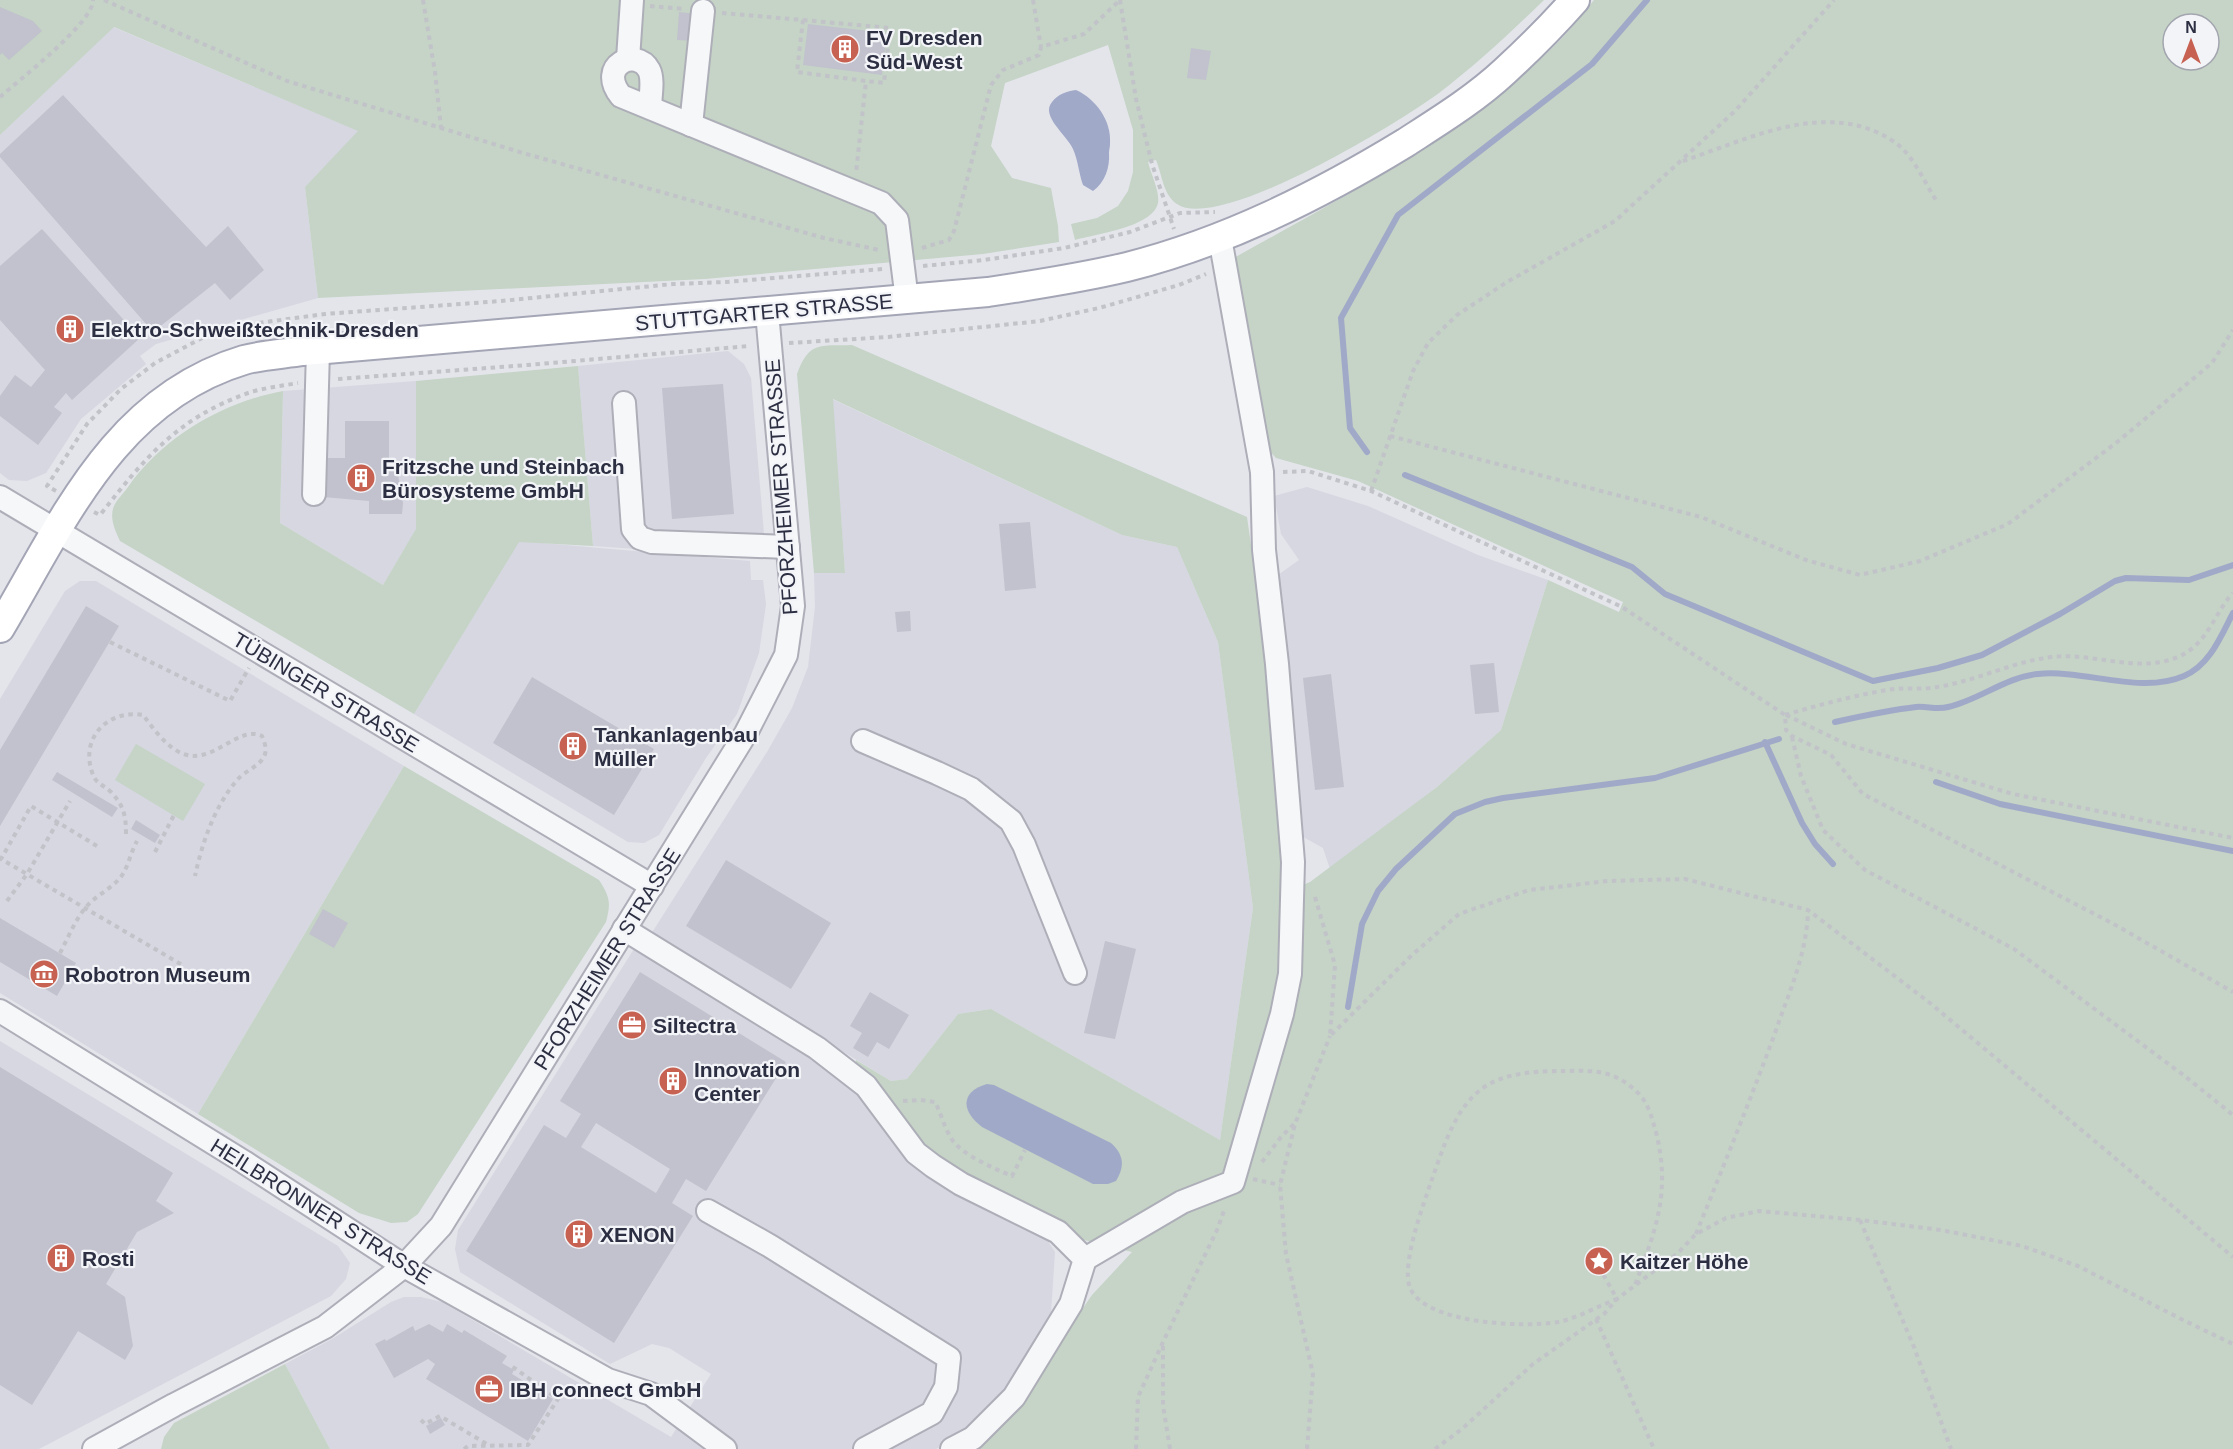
<svg xmlns="http://www.w3.org/2000/svg" width="2233" height="1449" font-family="Helvetica,sans-serif">
<style>
.built{fill:#d6d7e0}
.green{fill:#c5d4c6;fill-rule:evenodd}
.water{fill:#a1a9c8}
.lines{fill:none;stroke-linecap:round;stroke-linejoin:round}
.stream{stroke:#a1a9c8;stroke-width:6}
.building{fill:#c1c2cd;fill-rule:evenodd}
.minor-casing{stroke:#adaeb8;stroke-width:26}
.major-casing{stroke:#a4a6b6;stroke-width:32}
.path{stroke:#c1c3c9;stroke-width:4;stroke-dasharray:4.5 4.5;stroke-linecap:butt}
.minor{stroke:#f6f7f9;stroke-width:22}
.major{stroke:#fff;stroke-width:28}
.labels{text-anchor:middle;dominant-baseline:central;stroke-width:4.5;stroke-linejoin:round;paint-order:stroke}
.poi-label{font-size:21px;font-weight:bold;fill:#2c2e42;stroke:#f3f4f8;text-anchor:start}
.street-label{font-size:21px;fill:#2c2e42;stroke:#f3f4f8}
</style>
<rect width="100%" height="100%" fill="#e4e5eb"/>
<g class="built">
<path d="M 113,27 L 359,131 L 305,187 L 318,298 L 156,344 L 140,356 L 146,364 L 81,419 L 46,473 L 27,481 L 9,480 L 0,473 L 0,135 Z"/>
<path d="M 728,351 L 744,364 L 751,378 L 766,558 L 593,546 L 578,366 Z"/>
<path d="M 416,381 L 416,530 L 383,585 L 280,523 L 283,391 Z"/>
<path d="M 832,399 L 1122,535 L 1177,547 L 1218,642 L 1253,908 L 1220,1140 L 991,1009 L 958,1014 L 907,1079 L 891,1081 L 651,934 L 767,752 L 792,708 L 808,667 L 815,607 L 814,573 L 845,572 Z"/>
<path d="M 1307,487 L 1368,506 L 1478,555 L 1548,580 L 1501,730 L 1437,787 L 1330,869 L 1323,848 L 1298,834 L 1290,665 L 1278,575 L 1299,560 L 1281,534 L 1274,496 Z"/>
<path d="M 519,541 L 750,561 L 751,580 L 763,580 L 766,604 L 759,653 L 737,714 L 706,758 L 659,835 L 644,843 L 628,842 L 414,714 Z"/>
<path d="M 80,581 L 96,581 L 404,766 L 198,1114 L 0,993 L 0,699 L 65,591 Z"/>
<path d="M 637,944 L 852,1083 L 1040,1229 L 1055,1252 L 1050,1328 L 1007,1394 L 956,1439 L 936,1449 L 330,1449 L 285,1364 L 332,1339 L 391,1302 L 404,1297 L 421,1297 L 442,1302 L 671,1437 L 711,1374 L 669,1348 L 652,1344 L 610,1364 L 460,1272 L 455,1249 L 458,1230 Z"/>
<path d="M 0,1041 L 338,1246 L 350,1263 L 346,1279 L 331,1296 L 39,1449 L 0,1449 Z"/>
</g>
<g class="green">
<path d="M 0,0 L 1544,0 C 1510,33 1476,65 1439,93 C 1400,122 1219,233 1177,204 C 1163,195 1162,174 1156,160 L 1148,162 C 1151,174 1160,192 1158,203 C 1153,227 1096,234 1075,240 L 1071,224 L 1097,218 L 1118,206 L 1128,191 L 1133,172 L 1133,130 L 1108,45 L 1005,83 L 991,146 L 1012,178 L 1051,188 L 1058,226 L 1059,242 L 983,254 L 705,279 L 318,298 L 305,187 L 358,131 L 114,27 L 0,135 Z"/>
<path d="M 1594,0 L 2233,0 L 2233,1449 L 970,1449 L 1017,1403 L 1092,1295 L 1132,1252 L 1040,1229 L 954,1189 L 852,1083 L 856,1060 L 891,1081 L 907,1079 L 958,1014 L 991,1009 L 1220,1140 L 1253,908 L 1218,642 L 1177,547 L 1122,535 L 833,399 L 845,573 L 814,573 L 797,374 C 809,341 820,346 852,345 L 1247,517 L 1254,566 L 1278,575 L 1290,665 L 1298,834 L 1298,887 L 1310,882 L 1437,787 L 1501,730 L 1548,580 L 1619,612 L 1623,602 L 1358,481 L 1276,458 L 1265,446 L 1232,259 C 1350,193 1465,135 1561,39 C 1573,27 1583,13 1594,0 ZM 2173,24 L 2209,24 L 2209,60 L 2173,60 Z"/>
<path d="M 578,366 L 593,546 L 519,542 L 414,714 L 120,541 C 115,530 109,518 114,506 C 117,499 124,493 128,487 C 163,437 223,402 283,391 L 280,523 L 383,585 L 416,529 L 416,381 Z"/>
<path d="M 136,744 L 205,784 L 183,821 L 115,780 Z"/>
<path d="M 404,766 L 599,880 C 610,897 611,903 606,922 L 418,1214 L 407,1222 L 391,1223 L 359,1213 L 198,1114 Z"/>
<path d="M 285,1364 L 330,1449 L 161,1449 L 164,1437 L 174,1423 Z"/>
</g>
<g class="water">
<path d="M 1076,90 C 1096,99 1112,121 1110,144 C 1110,147 1109,150 1109,153 C 1110,168 1105,182 1093,191 L 1083,185 C 1079,174 1078,160 1073,149 C 1067,135 1040,116 1052,102 C 1058,94 1067,91 1076,90 Z"/>
<path d="M 987,1084 L 994,1085 L 1111,1143 C 1124,1155 1125,1166 1116,1181 L 1108,1184 L 1093,1184 L 982,1127 C 962,1112 959,1092 987,1084 Z"/>
</g>
<g class="lines">
<g class="stream">
<path d="M 1367,452 L 1350,428 L 1341,318 L 1398,215 L 1592,64 L 1647,0"/>
<path d="M 1405,475 L 1632,567 L 1665,594 L 1873,681 L 1938,668 L 1982,655 L 2060,614 L 2115,581 L 2126,578 L 2189,580 L 2233,565"/>
<path d="M 1835,722 C 1862,716 1889,710 1916,707 C 1927,706 1937,710 1948,707 C 1979,700 2006,677 2038,674 C 2084,669 2140,695 2184,676 C 2210,665 2221,636 2233,613"/>
<path d="M 1765,742 L 1802,823 L 1815,844 L 1833,864"/>
<path d="M 1936,782 L 2000,804 L 2233,851"/>
<path d="M 1348,1007 L 1362,924 L 1378,891 L 1396,869 L 1455,814 L 1485,802 L 1503,798 L 1655,778 L 1779,739"/>
</g>
</g>
<g class="building">
<path d="M 0,7 L 33,21 L 42,31 L 9,60 L 2,53 L 0,55 Z"/>
<path d="M 679,12 L 697,14 L 694,41 L 677,40 Z"/>
<path d="M 808,24 L 887,33 L 882,75 L 803,65 Z"/>
<path d="M 1191,48 L 1211,51 L 1206,80 L 1187,78 Z"/>
<path d="M 63,95 L 206,247 L 228,226 L 264,270 L 230,300 L 215,283 L 153,332 L 0,157 L 0,154 Z"/>
<path d="M 42,229 L 140,338 L 72,400 L 66,393 L 54,407 L 62,413 L 38,445 L 0,416 L 0,396 L 15,375 L 31,387 L 45,370 L 0,320 L 0,266 Z"/>
<path d="M 723,384 L 734,514 L 672,519 L 662,388 Z"/>
<path d="M 345,421 L 389,421 L 389,458 L 395,458 L 403,503 L 402,514 L 369,514 L 369,501 L 323,497 L 324,458 L 345,458 Z"/>
<path d="M 1030,522 L 1036,588 L 1005,591 L 999,524 Z"/>
<path d="M 86,606 L 119,626 L 0,826 L 0,750 Z"/>
<path d="M 910,611 L 911,631 L 897,632 L 895,612 Z"/>
<path d="M 1494,663 L 1499,712 L 1475,714 L 1470,665 Z"/>
<path d="M 1331,674 L 1344,787 L 1315,790 L 1303,678 Z"/>
<path d="M 532,677 L 654,749 L 614,815 L 493,743 Z"/>
<path d="M 57,772 L 118,808 L 112,817 L 52,780 Z"/>
<path d="M 136,820 L 160,835 L 155,843 L 131,829 Z"/>
<path d="M 726,860 L 831,923 L 791,989 L 686,926 Z"/>
<path d="M 323,909 L 348,923 L 334,948 L 309,934 Z"/>
<path d="M 0,918 L 76,963 L 57,996 L 0,962 Z"/>
<path d="M 1105,941 L 1136,949 L 1115,1039 L 1084,1033 Z"/>
<path d="M 640,972 L 786,1062 L 706,1191 L 686,1179 L 672,1203 L 693,1216 L 614,1343 L 466,1251 L 544,1125 L 566,1138 L 581,1114 L 560,1101 ZM 596,1123 L 670,1169 L 656,1193 L 581,1147 Z"/>
<path d="M 870,992 L 909,1015 L 889,1049 L 877,1042 L 868,1057 L 853,1048 L 862,1033 L 850,1026 Z"/>
<path d="M 0,1067 L 173,1173 L 156,1201 L 174,1213 L 137,1232 L 106,1284 L 125,1297 L 133,1346 L 125,1360 L 78,1331 L 32,1405 L 0,1385 Z"/>
<path d="M 429,1324 L 443,1332 L 447,1324 L 462,1333 L 464,1330 L 507,1356 L 502,1363 L 514,1370 L 512,1374 L 553,1399 L 528,1441 L 426,1379 L 435,1364 L 428,1359 L 394,1378 L 375,1344 L 385,1339 L 386,1341 L 413,1326 L 415,1331 Z"/>
<path d="M 441,1418 L 445,1425 L 430,1434 L 426,1426 Z"/>
</g>
<g class="lines">
<g class="minor-casing">
<g id="minor">
<path d="M 628,59 L 632,0"/>
<path d="M 650,108 C 650,97 654,80 649,70 C 637,47 596,65 621,96 L 881,203 L 897,220 L 907,300"/>
<path d="M 691,125 L 703,11"/>
<path d="M 624,403 L 633,529 L 640,538 L 652,542 L 788,547"/>
<path d="M 314,494 L 318,350"/>
<path d="M 0,497 L 652,886"/>
<path d="M 863,741 L 937,773 L 971,789 L 1011,821 L 1024,845 L 1075,973"/>
<path d="M 624,929 L 817,1048 L 866,1086 L 916,1153 L 933,1166 L 961,1184 L 1058,1232 L 1085,1259 L 1071,1304 L 1014,1397 L 973,1438 L 952,1449"/>
<path d="M 0,1011 L 244,1162 L 404,1266 L 608,1380 L 651,1394 L 725,1449"/>
<path d="M 708,1211 L 770,1246 L 949,1358 L 946,1387 L 932,1413 L 865,1449"/>
<path d="M 1085,1259 L 1182,1202 L 1233,1182 L 1282,1014 L 1290,974 L 1293,862 L 1277,664 L 1264,550 L 1262,472 L 1220,238"/>
<path d="M 94,1449 L 174,1405 L 325,1327 L 404,1266 L 441,1226 L 746,733 L 786,655 L 793,606 L 767,312"/>
</g>
</g>
<g class="major-casing">
<path id="major" d="M 0,628 C 63,522 114,399 244,360 C 262,355 283,354 303,351 L 988,292 C 1035,285 1081,278 1127,267 C 1226,242 1318,196 1405,143 C 1439,121 1475,99 1505,71 C 1529,49 1553,25 1575,0"/>
</g>
<g class="path">
<path d="M 104,0 L 287,81 L 523,153 L 824,238 L 879,250"/>
<path d="M 423,0 L 435,72 L 441,128"/>
<path d="M 1033,0 L 1041,47"/>
<path d="M 1120,0 L 1136,99 L 1152,164 L 1174,229"/>
<path d="M 650,6 L 685,9"/>
<path d="M 722,13 L 803,20 L 797,72 L 866,81 L 856,173"/>
<path d="M 803,20 L 890,28 L 884,83 L 866,81"/>
<path d="M 0,97 C 19,80 94,22 93,0"/>
<path d="M 1683,161 C 1749,139 1827,98 1893,141 C 1913,154 1923,180 1936,200"/>
<path d="M 922,248 L 949,240 L 954,231 L 991,85 L 1003,70 L 1039,55 L 1041,47 L 1084,34 L 1120,0"/>
<path d="M 923,266 L 984,260 L 1064,248 L 1130,232 L 1180,213 L 1215,212"/>
<path d="M 789,343 L 888,337 L 1040,321 L 1099,308 L 1179,285 L 1206,274"/>
<path d="M 338,379 L 528,365 L 749,346"/>
<path d="M 1390,436 L 1701,517 L 1806,560 L 1860,575 L 1920,561 L 2008,524 L 2116,443 L 2212,363 L 2233,330"/>
<path d="M 1283,472 L 1308,471 L 1371,491 L 1622,607 L 1785,715 L 1786,730 L 1792,736 L 1831,755 L 1863,794 L 2110,922 L 2233,992"/>
<path d="M 56,491 L 47,486 L 87,424 L 121,389 L 155,363 L 204,337 L 258,323 L 325,314 L 501,301 L 673,284 L 726,282 L 883,269"/>
<path d="M 1371,491 L 1413,371 L 1428,343 L 1457,315 L 1507,282 L 1615,221 L 1735,111 L 1834,0"/>
<path d="M 94,512 L 100,515 C 145,458 176,419 248,393 C 263,388 281,386 298,383"/>
<path d="M 110,642 L 230,701 L 249,668"/>
<path d="M 1785,715 C 1819,705 1852,696 1887,690 C 1903,687 1921,690 1937,687 C 1976,681 2012,662 2051,657 C 2093,652 2138,674 2178,657 C 2208,644 2213,615 2233,593"/>
<path d="M 1786,715 L 1846,744 L 2013,794 L 2233,838"/>
<path d="M 1792,737 L 1801,776 L 1823,830 L 1865,870 L 2014,949 L 2186,1077 L 2233,1115"/>
<path d="M 126,834 C 126,816 124,806 111,792 C 103,784 96,785 92,772 C 80,737 109,709 143,715 C 153,728 164,744 179,752 C 211,769 237,724 262,736 C 264,741 267,748 265,754 C 261,766 246,770 238,779 C 215,805 202,843 195,876"/>
<path d="M 97,846 L 31,806 L 1,859 L 184,966"/>
<path d="M 155,852 L 174,815"/>
<path d="M 1315,897 L 1335,965 L 1330,1036 L 1412,955 L 1459,914 L 1529,890 L 1608,881 L 1685,879 L 1808,910 L 1930,1003 L 2233,1257"/>
<path d="M 7,901 L 27,874 L 70,801"/>
<path d="M 60,953 C 68,938 75,920 86,907 C 97,894 116,887 124,872 C 129,863 131,852 137,841"/>
<path d="M 903,1101 L 921,1100 L 935,1102 C 941,1113 944,1127 951,1138 C 960,1154 995,1169 1012,1176 L 1025,1150"/>
<path d="M 1262,1162 L 1281,1137 L 1294,1124"/>
<path d="M 1253,1179 L 1280,1185"/>
<path d="M 1860,1220 L 1914,1347 L 1951,1449"/>
<path d="M 1696,1234 C 1723,1167 1750,1101 1775,1033 C 1789,992 1807,954 1808,910"/>
<path d="M 1599,1267 L 1617,1299 C 1598,1306 1578,1318 1558,1322 C 1525,1328 1425,1324 1410,1288 C 1401,1264 1423,1206 1431,1182 C 1442,1152 1453,1112 1479,1091 C 1501,1072 1538,1071 1566,1071 C 1597,1070 1617,1071 1640,1095 C 1649,1105 1652,1119 1656,1132 C 1671,1193 1656,1229 1635,1285"/>
<path d="M 1596,1319 L 1654,1449"/>
<path d="M 1163,1346 L 1163,1405 L 1170,1449"/>
<path d="M 421,1420 L 425,1424 L 440,1416 L 490,1446"/>
<path d="M 464,1449 L 468,1446 L 528,1445 L 558,1399 L 510,1365"/>
<path d="M 1136,1449 L 1138,1397 L 1163,1342 L 1217,1230 L 1225,1208"/>
<path d="M 1307,1449 L 1313,1374 L 1286,1254 L 1280,1185 L 1295,1124 L 1330,1036"/>
<path d="M 1435,1449 L 1462,1429 L 1533,1364 L 1604,1314 L 1617,1299 L 1678,1253 L 1696,1234 L 1726,1218 L 1759,1211 L 1860,1220 L 1941,1230 L 2022,1246 L 2078,1266 L 2181,1319 L 2233,1344"/>
</g>
<use href="#minor" class="minor"/>
<use href="#major" class="major"/>
</g>
<defs>
<g id="building-disc" transform="scale(1.5)"><circle r="9.5" fill="#c76152" stroke="#f3f4f8"/><path d="M-4-6H4V6H1V3H-1V6H-4ZM-2.5-4.3h1.7v1.8h-1.7ZM.8-4.3h1.7v1.8H.8ZM-2.5-1h1.7V.8h-1.7ZM.8-1h1.7V.8H.8Z" fill="#fff"/></g>
<g id="museum-disc" transform="scale(1.5)"><circle r="9.5" fill="#c76152" stroke="#f3f4f8"/><path d="M0-6L6-3V-2H-6V-3ZM-5-1h2V3h-2ZM-1-1h2V3h-2ZM3-1h2V3H3ZM-6 4H6V6H-6Z" fill="#fff"/></g>
<g id="office-disc" transform="scale(1.5)"><circle r="9.5" fill="#c76152" stroke="#f3f4f8"/><path d="M-6-3h4V-5.5h4V-3h4V5H-6ZM-1-4.5V-3h2v-1.5ZM-6 0V1H6V0Z" fill="#fff"/></g>
<g id="sight-disc" transform="scale(1.5)"><circle r="9.5" fill="#c76152" stroke="#f3f4f8"/><path d="M0-6L1.8-2.2L6-1.7L2.9 1.2L3.7 5.4L0 3.3L-3.7 5.4L-2.9 1.2L-6-1.7L-1.8-2.2Z" fill="#fff"/></g>
</defs>
<g fill-rule="evenodd">
<use href="#building-disc" x="845" y="49"/>
<use href="#building-disc" x="70" y="329"/>
<use href="#building-disc" x="361" y="478"/>
<use href="#building-disc" x="573" y="746"/>
<use href="#museum-disc" x="44" y="974"/>
<use href="#office-disc" x="632" y="1025"/>
<use href="#building-disc" x="673" y="1081"/>
<use href="#building-disc" x="579" y="1234"/>
<use href="#building-disc" x="61" y="1258"/>
<use href="#sight-disc" x="1599" y="1261"/>
<use href="#office-disc" x="489" y="1389"/>
</g>
<g class="labels">
<g class="poi-label">
<text x="866" y="37">FV Dresden<tspan x="866" dy="24">Süd-West</tspan></text>
<text x="91" y="329">Elektro-Schweißtechnik-Dresden</text>
<text x="382" y="466">Fritzsche und Steinbach<tspan x="382" dy="24">Bürosysteme GmbH</tspan></text>
<text x="594" y="734">Tankanlagenbau<tspan x="594" dy="24">Müller</tspan></text>
<text x="65" y="974">Robotron Museum</text>
<text x="653" y="1025">Siltectra</text>
<text x="694" y="1069">Innovation<tspan x="694" dy="24">Center</tspan></text>
<text x="600" y="1234">XENON</text>
<text x="82" y="1258">Rosti</text>
<text x="1620" y="1261">Kaitzer Höhe</text>
<text x="510" y="1389">IBH connect GmbH</text>
</g>
<g class="street-label">
<text transform="translate(764 312) rotate(-5)">STUTTGARTER STRASSE</text>
<text transform="translate(781 487) rotate(-94)">PFORZHEIMER STRASSE</text>
<text transform="translate(326 692) rotate(31)">TÜBINGER STRASSE</text>
<text transform="translate(607 959) rotate(-58)">PFORZHEIMER STRASSE</text>
<text transform="translate(321 1211) rotate(32)">HEILBRONNER STRASSE</text>
</g>
</g>
<g transform="translate(2191 42)"><circle r="28" fill="#f3f4f8" stroke="#a3a5af" stroke-width="1.5"/>
<path d="M0-4.5L10 22L0 15L-10 22Z" fill="#c76152"/>
<text y="-9" font-size="16" font-weight="bold" text-anchor="middle" fill="#2c2e42">N</text>
</g>
</svg>
